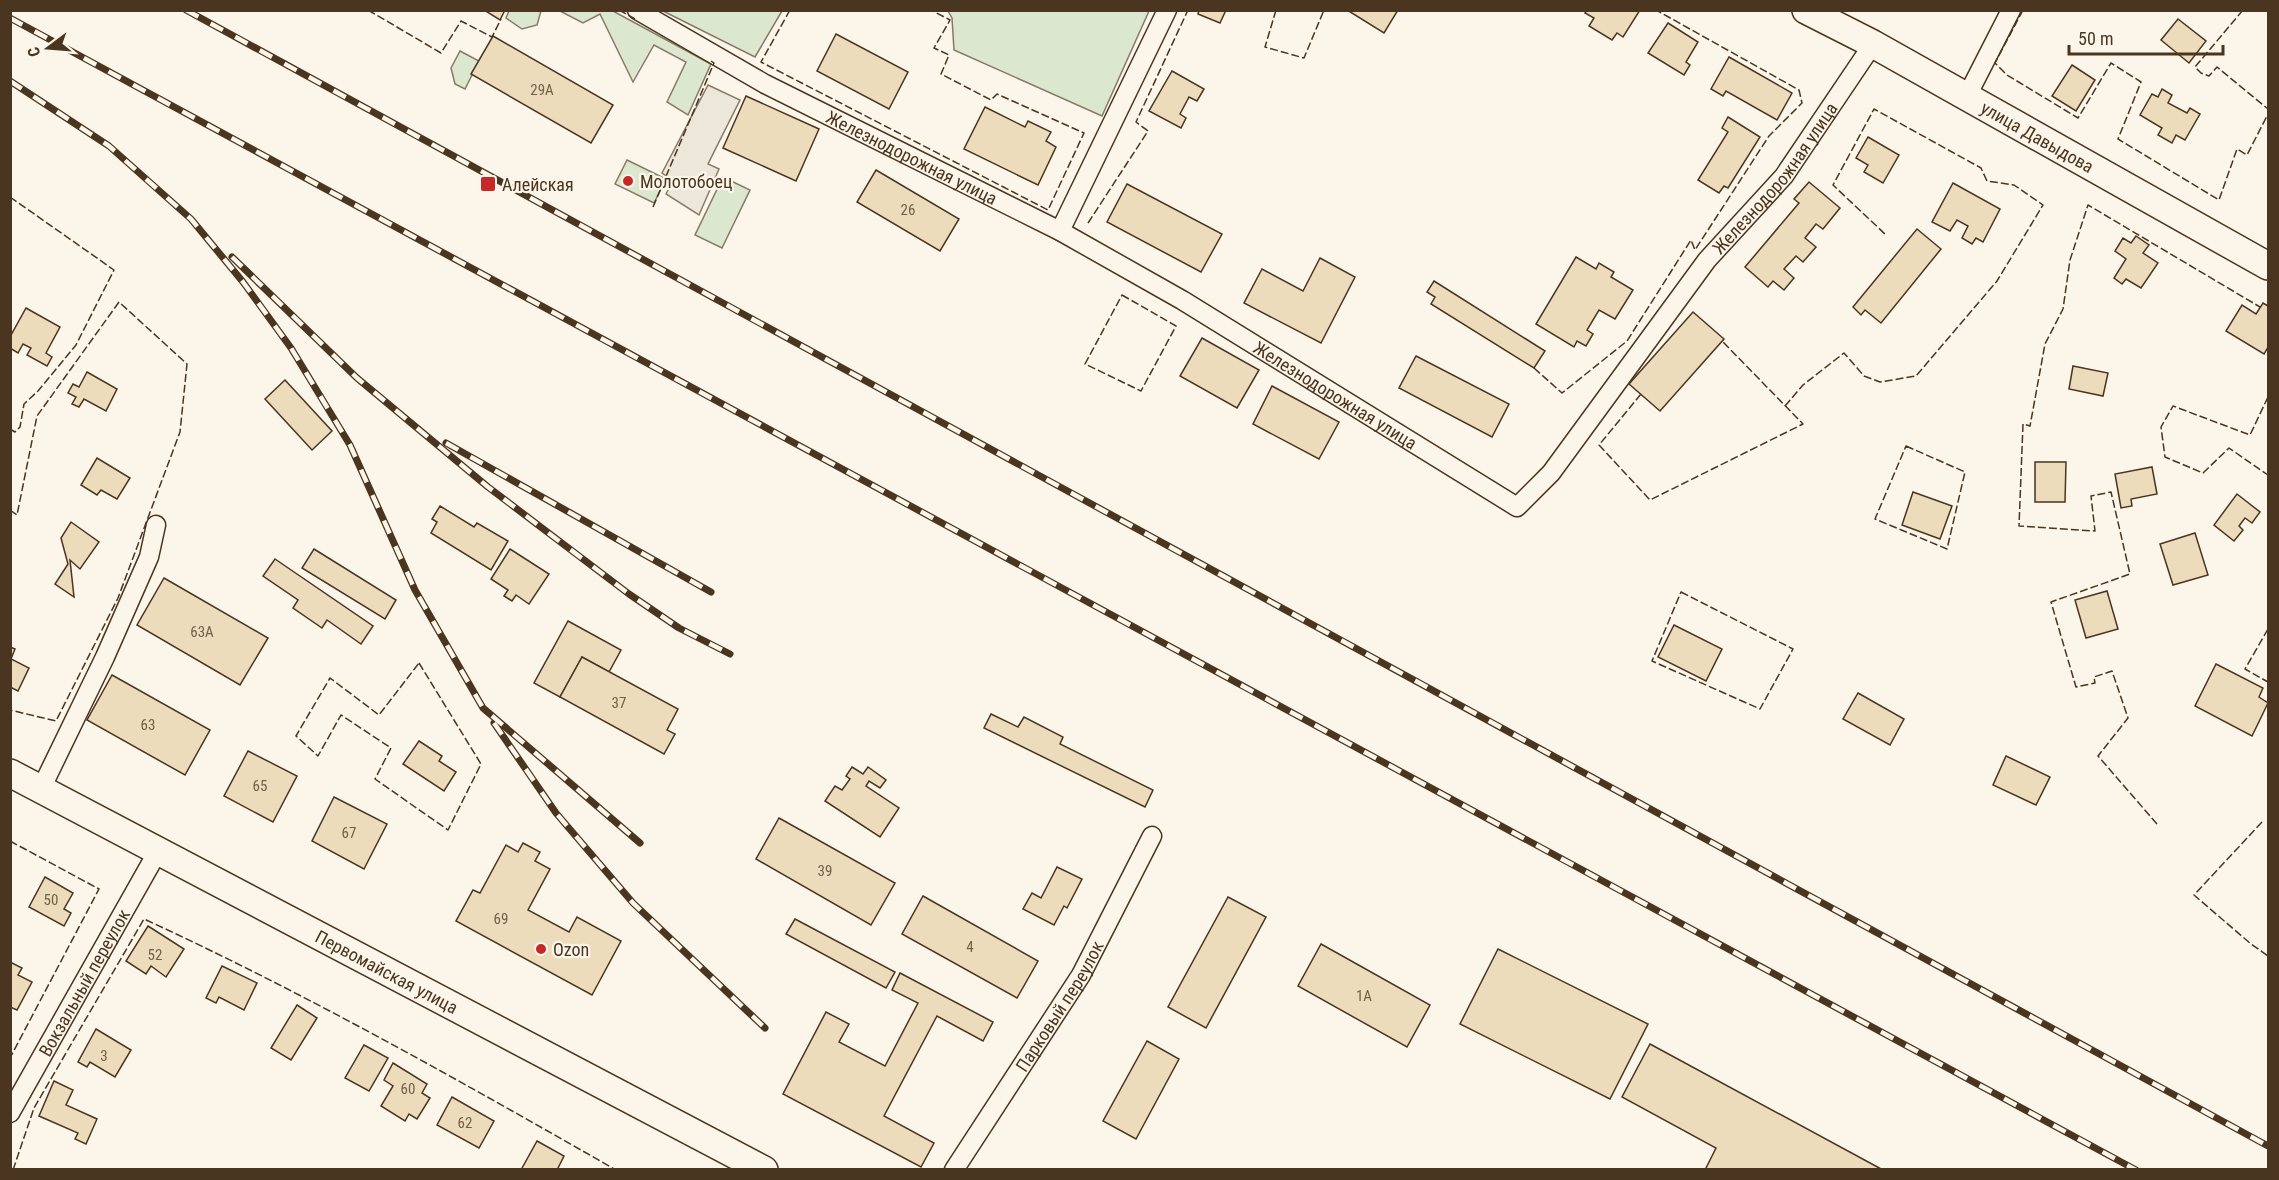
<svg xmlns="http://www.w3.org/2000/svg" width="2279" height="1180" font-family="'Roboto Condensed',sans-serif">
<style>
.green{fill:#dce7d0;stroke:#887966;stroke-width:1.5}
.parking{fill:#ede7d9;stroke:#887966;stroke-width:1.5}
.building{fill:#ecdcbc;stroke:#4a3520;stroke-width:1.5}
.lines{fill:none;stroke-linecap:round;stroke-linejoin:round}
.street-casing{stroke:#4a3520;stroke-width:21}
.secondary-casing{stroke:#4a3520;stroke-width:30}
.street{stroke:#fbf6e9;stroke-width:18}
.secondary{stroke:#fbf6e9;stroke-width:27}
.rail-casing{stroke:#4a3520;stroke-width:7}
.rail{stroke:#fbf6e9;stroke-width:4.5;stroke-dasharray:14;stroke-linecap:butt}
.fence{stroke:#4a3520;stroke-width:1.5;stroke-dasharray:8 3;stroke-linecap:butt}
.poi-dot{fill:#c62828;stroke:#fbf6e9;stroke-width:2}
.labels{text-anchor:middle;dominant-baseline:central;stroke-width:4.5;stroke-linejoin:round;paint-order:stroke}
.number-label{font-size:15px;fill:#725f47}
.street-label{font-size:18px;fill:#4a3520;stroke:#fbf6e9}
.poi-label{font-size:18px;fill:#4a3520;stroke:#fbf6e9;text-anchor:start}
</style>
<rect width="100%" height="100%" fill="#fbf6e9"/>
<g class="green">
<path d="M 509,11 L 509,10 L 541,11 L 537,25 L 522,29 L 506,18 Z"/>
<path d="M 560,11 L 613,11 L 711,64 L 688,115 L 667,102 L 686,62 L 654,45 L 633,82 L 600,14 L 583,23 Z"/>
<path d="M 663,11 L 782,11 L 755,57 Z"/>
<path d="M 948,11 L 1149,11 L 1102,116 L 954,50 L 952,18 Z"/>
<path d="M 460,51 L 479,61 L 465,89 L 455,84 L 451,68 Z"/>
<path d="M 627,160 L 666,179 L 654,203 L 615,184 Z"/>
<path d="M 723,177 L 750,190 L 722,248 L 695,235 Z"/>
</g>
<path class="parking" d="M 708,85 L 740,100 L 708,164 L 719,169 L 699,215 L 666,194 L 673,181 L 662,173 Z"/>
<g class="building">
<path d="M 484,10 L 505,10 L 500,20 Z"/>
<path d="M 1199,10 L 1226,10 L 1220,23 L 1198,14 Z"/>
<path d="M 1347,10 L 1398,10 L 1384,33 Z"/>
<path d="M 1587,10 L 1640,10 L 1623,37 L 1617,33 L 1612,40 L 1589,26 L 1594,18 L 1585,13 Z"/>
<path d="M 2178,19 L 2206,41 L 2189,63 L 2161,40 Z"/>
<path d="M 1668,23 L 1698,42 L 1686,62 L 1690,65 L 1684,75 L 1648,53 Z"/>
<path d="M 836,34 L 908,72 L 889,109 L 817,71 Z"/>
<path d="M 493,36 L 613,105 L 591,143 L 471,74 Z"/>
<path d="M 1729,57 L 1792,93 L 1777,120 L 1726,91 L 1723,96 L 1711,89 Z"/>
<path d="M 2072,65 L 2095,80 L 2076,111 L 2052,96 Z"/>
<path d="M 1172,71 L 1204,89 L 1197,101 L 1189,97 L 1180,114 L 1186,118 L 1181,128 L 1149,111 Z"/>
<path d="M 2162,89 L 2172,95 L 2168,103 L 2187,113 L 2190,108 L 2200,114 L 2185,140 L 2176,135 L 2172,143 L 2158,135 L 2162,128 L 2140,115 L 2152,94 L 2158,97 Z"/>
<path d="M 746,96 L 819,129 L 796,181 L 723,148 Z"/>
<path d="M 985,107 L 1025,127 L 1028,121 L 1051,132 L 1046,141 L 1056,147 L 1038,185 L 964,149 Z"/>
<path d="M 1728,117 L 1760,137 L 1728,188 L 1724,186 L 1719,193 L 1698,180 L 1728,132 L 1722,128 Z"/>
<path d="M 1868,137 L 1899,155 L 1883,183 L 1864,172 L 1868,165 L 1856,158 Z"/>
<path d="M 876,170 L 959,219 L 940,251 L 857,202 Z"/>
<path d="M 1809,182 L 1840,208 L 1823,229 L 1816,224 L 1805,238 L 1816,247 L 1803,262 L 1796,256 L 1784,269 L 1794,278 L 1784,290 L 1773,281 L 1768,287 L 1745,267 L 1799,203 L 1794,199 Z"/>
<path d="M 1953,183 L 2000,209 L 1983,242 L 1976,238 L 1972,244 L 1962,238 L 1968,226 L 1957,220 L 1950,231 L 1932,222 Z"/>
<path d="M 1127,184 L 1222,234 L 1201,272 L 1107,222 Z"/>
<path d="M 1917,229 L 1941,249 L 1881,323 L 1865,310 L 1861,315 L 1853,307 Z"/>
<path d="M 2136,236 L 2149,245 L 2143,253 L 2158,263 L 2141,288 L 2126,279 L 2122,284 L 2114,278 L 2126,259 L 2115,251 L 2123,238 L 2131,243 Z"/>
<path d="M 1576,257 L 1596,269 L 1599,263 L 1614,272 L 1611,277 L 1633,290 L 1615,319 L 1599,310 L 1587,330 L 1593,334 L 1586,346 L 1577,341 L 1574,347 L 1536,324 Z"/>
<path d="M 1320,258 L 1355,277 L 1321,343 L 1244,303 L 1262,269 L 1303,291 Z"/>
<path d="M 1434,281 L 1545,351 L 1534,368 L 1431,304 L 1435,297 L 1427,292 Z"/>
<path d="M 2263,303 L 2268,306 L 2268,347 L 2264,354 L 2226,331 L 2242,305 L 2256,314 Z"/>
<path d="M 26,308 L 60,327 L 46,353 L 52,357 L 47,366 L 27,355 L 31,348 L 23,344 L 18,353 L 10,348 L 10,337 Z"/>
<path d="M 1693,312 L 1724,339 L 1660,411 L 1629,384 Z"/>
<path d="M 1202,338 L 1259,370 L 1237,408 L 1180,376 Z"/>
<path d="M 1416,356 L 1509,404 L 1492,437 L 1399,388 Z"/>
<path d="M 2073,366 L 2108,373 L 2103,396 L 2069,389 Z"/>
<path d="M 87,372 L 117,389 L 106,411 L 84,399 L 79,407 L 72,404 L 76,397 L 68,393 L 73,384 L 79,387 Z"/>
<path d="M 285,380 L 332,431 L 312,450 L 265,399 Z"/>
<path d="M 1272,386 L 1339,422 L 1319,459 L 1253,424 Z"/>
<path d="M 97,458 L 130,478 L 117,499 L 101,490 L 97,495 L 81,485 Z"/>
<path d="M 2035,462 L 2066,462 L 2065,502 L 2035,502 Z"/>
<path d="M 2152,467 L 2157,494 L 2131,499 L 2132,506 L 2121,508 L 2115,474 Z"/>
<path d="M 1913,492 L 1952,506 L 1940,539 L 1902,525 Z"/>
<path d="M 2237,494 L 2260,512 L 2252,523 L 2245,518 L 2239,526 L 2243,530 L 2234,541 L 2214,525 Z"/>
<path d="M 440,506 L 474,527 L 477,523 L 508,541 L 491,570 L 431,533 L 437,522 L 432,519 Z"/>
<path d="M 71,522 L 99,542 L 80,569 L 70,560 L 74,597 L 55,584 L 68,564 L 61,538 Z"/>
<path d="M 2195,533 L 2208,575 L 2173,585 L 2160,544 Z"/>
<path d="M 314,549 L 396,600 L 385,619 L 302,568 Z"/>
<path d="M 510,549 L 549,574 L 529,604 L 516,595 L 512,601 L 504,596 L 508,590 L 491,579 Z"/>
<path d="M 275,559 L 373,626 L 361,644 L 327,620 L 322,628 L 293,608 L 298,600 L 263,576 Z"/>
<path d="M 164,578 L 268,638 L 240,685 L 137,625 Z"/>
<path d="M 2107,591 L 2118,629 L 2086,638 L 2075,600 Z"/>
<path d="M 568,621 L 621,650 L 609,672 L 582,657 L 560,697 L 534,683 Z"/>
<path d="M 1674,625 L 1722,649 L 1706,681 L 1658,657 Z"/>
<path d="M 10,647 L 15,649 L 11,659 L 29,668 L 18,691 L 10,687 Z"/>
<path d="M 582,657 L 678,709 L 667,730 L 675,734 L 664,754 L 560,697 Z"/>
<path d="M 2216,664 L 2263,688 L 2259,697 L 2268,703 L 2252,736 L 2195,706 Z"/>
<path d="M 112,675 L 210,730 L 185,775 L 87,720 Z"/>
<path d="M 1858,693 L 1904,719 L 1890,745 L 1843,719 Z"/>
<path d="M 991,714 L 1018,727 L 1024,717 L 1063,737 L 1060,744 L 1153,790 L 1145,807 L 984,728 Z"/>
<path d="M 419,741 L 442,756 L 439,761 L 456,772 L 444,791 L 403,764 Z"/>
<path d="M 248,751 L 297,776 L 273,822 L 224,796 Z"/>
<path d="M 2006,756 L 2050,777 L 2036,805 L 1993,785 Z"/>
<path d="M 852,767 L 863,774 L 868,767 L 886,780 L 880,788 L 869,781 L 866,786 L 899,808 L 880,837 L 825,801 L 835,786 L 842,790 L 850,779 L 846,776 Z"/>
<path d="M 334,797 L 387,824 L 364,869 L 312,841 Z"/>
<path d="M 779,818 L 895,883 L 871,925 L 756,859 Z"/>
<path d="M 523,843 L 540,852 L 535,861 L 550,869 L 528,910 L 569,932 L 577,917 L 621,941 L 592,995 L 456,921 L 473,890 L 480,893 L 506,845 L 518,852 Z"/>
<path d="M 1057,867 L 1082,879 L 1067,908 L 1064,906 L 1054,925 L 1023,909 L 1032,893 L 1041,898 Z"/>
<path d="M 45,877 L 73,893 L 64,909 L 71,913 L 64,926 L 29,907 Z"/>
<path d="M 923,896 L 1038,961 L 1017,998 L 902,934 Z"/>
<path d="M 1228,897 L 1266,917 L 1206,1028 L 1168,1007 Z"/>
<path d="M 795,919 L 895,972 L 886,988 L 786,934 Z"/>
<path d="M 148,926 L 184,949 L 166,977 L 151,966 L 146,974 L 126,961 Z"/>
<path d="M 1321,944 L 1430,1005 L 1407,1047 L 1298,986 Z"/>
<path d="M 1498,949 L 1648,1024 L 1610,1099 L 1460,1024 Z"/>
<path d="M 10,962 L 22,968 L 18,975 L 32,982 L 17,1010 L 10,1007 Z"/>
<path d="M 222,966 L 257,983 L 244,1010 L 219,997 L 216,1003 L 206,998 Z"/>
<path d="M 900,973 L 993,1022 L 983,1041 L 937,1016 L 884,1116 L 934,1143 L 921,1167 L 783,1094 L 826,1012 L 849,1024 L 839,1042 L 885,1066 L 918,1003 L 892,990 Z"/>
<path d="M 297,1005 L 317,1018 L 291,1060 L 271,1048 Z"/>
<path d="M 96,1029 L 131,1050 L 115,1077 L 90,1062 L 87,1067 L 78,1062 Z"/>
<path d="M 1147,1041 L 1179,1059 L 1136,1139 L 1103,1121 Z"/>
<path d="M 1650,1044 L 1883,1170 L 1705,1170 L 1716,1148 L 1622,1097 Z"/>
<path d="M 364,1045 L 388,1058 L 369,1091 L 345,1078 Z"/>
<path d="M 393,1063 L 427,1084 L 422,1093 L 430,1098 L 417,1119 L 409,1114 L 405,1121 L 381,1106 L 393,1086 L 384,1080 Z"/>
<path d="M 54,1081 L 73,1090 L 66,1105 L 97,1119 L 86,1144 L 75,1139 L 78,1133 L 39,1116 Z"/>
<path d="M 452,1097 L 494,1121 L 479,1148 L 437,1125 Z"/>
<path d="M 537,1141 L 564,1156 L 557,1170 L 521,1170 Z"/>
</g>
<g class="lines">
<g class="street-casing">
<g id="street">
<path id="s1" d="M 637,10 L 765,84 L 1060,231 L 1182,300 L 1517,507 L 1551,473 L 1707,260 L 1784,176 L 1873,44"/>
<path d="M 1966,98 L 2011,10"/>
<path d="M 1060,231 L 1167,10"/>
<path d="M 41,789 L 105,657 L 149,557 L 156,525"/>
<path id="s2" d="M 10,1113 L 158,851"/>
<path id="s3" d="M 954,1170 L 1081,975 L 1152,836"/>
</g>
</g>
<g class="secondary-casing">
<g id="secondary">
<path id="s4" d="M 1806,10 L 1873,44 L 2268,266"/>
<path id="s5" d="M 10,773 L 764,1170"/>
</g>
</g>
<use href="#street" class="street"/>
<use href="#secondary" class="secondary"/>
<g class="rail-casing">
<g id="rail">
<path d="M 186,10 L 2268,1146"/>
<path d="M 10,18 L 2136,1170"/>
<path d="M 10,81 L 109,146 L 191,219 L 243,282 L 291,348 L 350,445 L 415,590 L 483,708 L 640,843"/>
<path d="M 232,257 L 357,378 L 488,487 L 629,594 L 679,628 L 730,654"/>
<path d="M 446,443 L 711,592"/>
<path d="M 494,723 L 556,813 L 633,903 L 765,1028"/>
</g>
</g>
<use href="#rail" class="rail"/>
<g class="fence">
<path d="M 368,10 L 441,53 L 461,21 L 492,37 L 501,19"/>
<path d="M 619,10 L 635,19"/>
<path d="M 790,10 L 761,62 L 1048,210 L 1084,133 L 997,94 L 991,100 L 941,74 L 949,55 L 934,48 L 950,20 L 931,10"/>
<path d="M 1276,10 L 1265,47 L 1304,58 L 1324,10"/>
<path d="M 2023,10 L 1995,63 L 2007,75 L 2078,118 L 2111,63 L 2141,82 L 2118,139 L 2219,200 L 2237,149 L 2247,155 L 2268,114"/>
<path d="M 2243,10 L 2195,67 L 2201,73 L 2209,76 L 2217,67 L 2268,109"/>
<path d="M 10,197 L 114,270 L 76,345 L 38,391 L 24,404 L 20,427 L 15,432 L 10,429"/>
<path d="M 653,207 L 714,63 L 711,61"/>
<path d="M 1088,223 L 1148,131 L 1136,122 L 1188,10"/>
<path d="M 1122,295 L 1176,326 L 1141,391 L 1085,364 Z"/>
<path d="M 1534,368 L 1562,393 L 1627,341 L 1691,240 L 1695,250 L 1769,136 L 1802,103 L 1799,90 L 1656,10"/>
<path d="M 1641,394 L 1599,445 L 1650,500 L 1803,424 L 1722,341"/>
<path d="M 2268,397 L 2250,435 L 2173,406 L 2161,427 L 2165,457 L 2203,473 L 2229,448 L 2268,475"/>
<path d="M 1785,406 L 1803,385 L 1844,353 L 1864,376 L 1880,382 L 1916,376 L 1997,281 L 2043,205 L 2014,185 L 1987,181 L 1981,168 L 1874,109 L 1833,185 L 1886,235"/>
<path d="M 1906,446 L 1965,472 L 1947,549 L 1875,519 Z"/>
<path d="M 10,510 L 17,515 L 37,416 L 119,302 L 187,364 L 180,432 L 118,598 L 56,721 L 10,710"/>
<path d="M 1681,592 L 1793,649 L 1760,709 L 1652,661 Z"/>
<path d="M 2268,629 L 2245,669 L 2268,682"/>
<path d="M 419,663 L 481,764 L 448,830 L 375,779 L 391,748 L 341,715 L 318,756 L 296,736 L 330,678 L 379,715 Z"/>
<path d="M 2262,822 L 2194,895 L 2251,944 L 2268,956"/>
<path d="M 2157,824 L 2098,756 L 2128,718 L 2112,671 L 2094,677 L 2095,683 L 2076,687 L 2051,602 L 2130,574 L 2111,492 L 2091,496 L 2095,531 L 2019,526 L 2023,424 L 2030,426 L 2045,344 L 2063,309 L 2070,260 L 2088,205 L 2260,307"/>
<path d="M 10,841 L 99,889 L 10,1058"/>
<path d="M 13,1170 L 34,1108 L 144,919 C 305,993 462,1082 616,1170"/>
</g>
</g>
<g class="poi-dot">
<circle cx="628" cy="181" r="6"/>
<rect x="480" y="176" width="16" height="16" rx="3"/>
<circle cx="541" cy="949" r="6"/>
</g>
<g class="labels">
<g class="number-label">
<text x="542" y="90">29А</text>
<text x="908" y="210">26</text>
<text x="202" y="632">63А</text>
<text x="619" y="703">37</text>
<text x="148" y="725">63</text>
<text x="260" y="786">65</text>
<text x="349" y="833">67</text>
<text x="825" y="871">39</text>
<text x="51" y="900">50</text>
<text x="501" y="919">69</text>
<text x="970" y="947">4</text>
<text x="155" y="955">52</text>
<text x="1364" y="996">1А</text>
<text x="104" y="1056">3</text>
<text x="408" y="1089">60</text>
<text x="465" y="1123">62</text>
</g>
<g class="street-label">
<text stroke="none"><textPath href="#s4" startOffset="264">улица Давыдова</textPath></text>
<text stroke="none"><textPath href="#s1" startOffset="312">Железнодорожная улица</textPath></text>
<text stroke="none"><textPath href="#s1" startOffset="1430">Железнодорожная улица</textPath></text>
<text stroke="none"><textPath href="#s1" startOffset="798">Железнодорожная улица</textPath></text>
<text stroke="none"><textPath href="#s5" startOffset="426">Первомайская улица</textPath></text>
<text stroke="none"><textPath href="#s2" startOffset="150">Вокзальный переулок</textPath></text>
<text stroke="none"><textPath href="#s3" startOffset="195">Парковый переулок</textPath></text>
</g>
<g class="poi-label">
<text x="640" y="181">Молотобоец</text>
<text x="502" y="184">Алейская</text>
<text x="553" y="949">Ozon</text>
</g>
</g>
<rect width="2279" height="1180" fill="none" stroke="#4a3520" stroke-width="24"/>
<g transform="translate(48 48) rotate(254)" stroke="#fbf6e9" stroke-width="4.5" paint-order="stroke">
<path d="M0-4.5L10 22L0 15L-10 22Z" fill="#4a3520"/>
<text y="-9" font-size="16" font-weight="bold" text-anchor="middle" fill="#4a3520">С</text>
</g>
<path d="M2069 45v9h154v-9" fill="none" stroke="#4a3520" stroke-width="3"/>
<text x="2078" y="45" font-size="18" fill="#4a3520" stroke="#fbf6e9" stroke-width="4.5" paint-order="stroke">50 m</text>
</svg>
